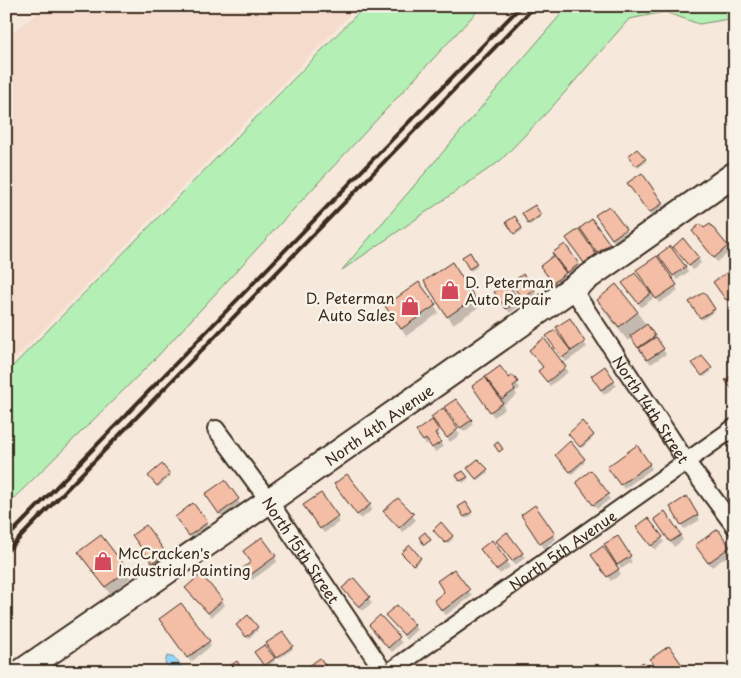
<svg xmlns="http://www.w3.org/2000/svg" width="741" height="678" font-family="'Playpen Sans',sans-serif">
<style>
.built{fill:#f5dbcb}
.green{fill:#b4f0b5;stroke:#788d6a}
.water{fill:#94d4f6;stroke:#7090a0}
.shadow{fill:#0003}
.building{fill:#f3bda6;stroke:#3b2a1e}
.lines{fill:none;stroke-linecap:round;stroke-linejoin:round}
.minor-casing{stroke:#3b2a1e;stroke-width:20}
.secondary-casing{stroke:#3b2a1e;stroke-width:28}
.minor{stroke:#f7f3e8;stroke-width:16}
.secondary{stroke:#f7f3e8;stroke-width:24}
.rail{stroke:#3b2a1e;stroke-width:4}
.labels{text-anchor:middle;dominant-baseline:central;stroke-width:5;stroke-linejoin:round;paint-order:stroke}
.poi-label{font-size:15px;fill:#3b2a1e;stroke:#f7f3e8;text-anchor:start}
.street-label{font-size:15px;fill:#3b2a1e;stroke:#f7f3e8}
</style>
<rect width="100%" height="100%" fill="#f6e8db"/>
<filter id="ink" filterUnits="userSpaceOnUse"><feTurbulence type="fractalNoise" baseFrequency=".02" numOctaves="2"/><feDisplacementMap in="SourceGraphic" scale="10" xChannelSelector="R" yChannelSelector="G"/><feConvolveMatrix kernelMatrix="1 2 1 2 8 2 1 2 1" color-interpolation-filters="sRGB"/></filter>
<g filter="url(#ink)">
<path class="built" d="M 47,6 L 358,6 L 6,368 L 6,38 Z"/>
<g class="green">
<path d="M 365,6 L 482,6 L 153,361 L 6,506 L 6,373 Z"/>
<path d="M 568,6 L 735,6 L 735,18 L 699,24 L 665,12 L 629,19 L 552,107 L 500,161 L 342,270 Z"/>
</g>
<path class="water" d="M 167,656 L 175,658 L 181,666 L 180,672 L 172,671 L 165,663 Z"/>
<g class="shadow">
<path d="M 631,159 L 644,160 L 646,162 L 638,168 Z"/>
<path d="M 632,188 L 662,203 L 665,208 L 652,217 Z"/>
<path d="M 534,207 L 541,217 L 530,225 L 523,214 Z"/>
<path d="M 609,207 L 628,235 L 615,243 L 599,221 Z"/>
<path d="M 514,218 L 523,230 L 516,235 L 508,223 Z"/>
<path d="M 709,225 L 730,252 L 717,262 L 693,231 L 703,230 Z"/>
<path d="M 584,234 L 609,244 L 612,249 L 601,257 Z"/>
<path d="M 571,243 L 595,255 L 598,260 L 587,267 Z"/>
<path d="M 677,252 L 698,258 L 701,263 L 693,270 Z"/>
<path d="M 469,254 L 477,267 L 471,271 L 463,258 Z"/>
<path d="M 659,256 L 685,267 L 688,272 L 677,280 Z"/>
<path d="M 552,258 L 568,279 L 557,287 L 544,271 Z"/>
<path d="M 557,258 L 578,264 L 581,269 L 570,277 Z"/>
<path d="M 451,264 L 479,307 L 453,324 L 430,289 Z"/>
<path d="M 523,275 L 537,296 L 526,303 L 515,288 Z"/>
<path d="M 735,276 L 735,297 L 728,302 L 715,282 Z"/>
<path d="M 676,286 L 678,291 L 659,303 L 655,297 L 641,307 L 627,288 L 648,290 Z"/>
<path d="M 703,294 L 715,311 L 702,320 L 691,302 Z"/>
<path d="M 499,297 L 518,300 L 521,305 L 510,313 Z"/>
<path d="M 599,300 L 637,312 L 666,354 L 651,364 L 632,338 L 628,341 L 607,315 Z"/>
<path d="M 434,306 L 439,313 L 406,336 L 391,314 Z"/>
<path d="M 555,331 L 564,342 L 584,342 L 587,347 L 566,362 L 551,341 Z"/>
<path d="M 702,357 L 712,371 L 704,377 L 694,363 Z"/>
<path d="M 565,367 L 568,372 L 550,386 L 543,376 L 544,368 Z"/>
<path d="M 500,368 L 509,380 L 513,377 L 520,388 L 515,392 L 517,395 L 503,405 L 505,409 L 494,417 L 474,387 Z"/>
<path d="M 595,381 L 614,381 L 616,386 L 604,395 Z"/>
<path d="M 442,410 L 460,435 L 450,442 L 435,422 Z"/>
<path d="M 449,413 L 471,420 L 473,425 L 464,432 Z"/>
<path d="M 431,422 L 440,436 L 437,438 L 443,447 L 435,452 L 429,443 L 426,445 L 420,436 Z"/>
<path d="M 571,436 L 593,436 L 594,437 L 582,448 Z"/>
<path d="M 570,443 L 585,462 L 572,474 L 557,457 Z"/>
<path d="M 649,464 L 652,469 L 624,489 L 611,472 Z"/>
<path d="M 469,470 L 486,470 L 488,472 L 478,481 Z"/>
<path d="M 463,472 L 468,479 L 463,483 L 458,476 Z"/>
<path d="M 169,474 L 171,476 L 158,487 L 151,479 Z"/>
<path d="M 225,481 L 241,505 L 223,518 L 210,499 Z"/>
<path d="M 335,485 L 370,505 L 372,510 L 361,519 Z"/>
<path d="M 580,487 L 607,495 L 610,499 L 597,509 Z"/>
<path d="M 687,498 L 700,520 L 684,529 L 671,507 Z"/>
<path d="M 398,499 L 416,520 L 403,532 L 385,512 Z"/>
<path d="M 465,504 L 472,515 L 466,519 L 460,508 Z"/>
<path d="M 308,511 L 337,517 L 339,522 L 324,533 Z"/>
<path d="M 525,520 L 554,534 L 556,539 L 544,548 Z"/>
<path d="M 179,522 L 207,523 L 209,528 L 193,540 Z"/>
<path d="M 658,524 L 680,535 L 683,540 L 674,547 Z"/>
<path d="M 146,527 L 168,559 L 155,567 L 136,541 Z"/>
<path d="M 717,531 L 732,553 L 712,567 L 700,551 Z"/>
<path d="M 435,532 L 452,537 L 453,539 L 447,544 Z"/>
<path d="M 641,532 L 662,538 L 664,542 L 655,550 Z"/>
<path d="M 617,537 L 632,562 L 621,569 L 606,544 Z"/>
<path d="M 492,542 L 510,567 L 500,574 L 485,554 Z"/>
<path d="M 500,546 L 522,553 L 525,558 L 515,565 Z"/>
<path d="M 80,553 L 127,570 L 131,578 L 110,594 Z"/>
<path d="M 404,555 L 420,558 L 421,560 L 414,566 Z"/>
<path d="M 275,557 L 277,562 L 252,580 L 248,573 Z"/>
<path d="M 595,560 L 618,569 L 621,574 L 611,581 Z"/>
<path d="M 454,570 L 472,596 L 446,615 L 438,605 L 446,592 Z"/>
<path d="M 354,580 L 372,603 L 362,611 L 347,593 Z"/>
<path d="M 189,593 L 222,600 L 225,605 L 211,617 Z"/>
<path d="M 387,616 L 414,625 L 417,630 L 407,640 Z"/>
<path d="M 247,617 L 258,630 L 248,639 L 239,628 Z"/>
<path d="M 380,617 L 402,643 L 392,652 L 370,626 Z"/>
<path d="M 163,624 L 209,642 L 211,646 L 191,662 Z"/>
<path d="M 282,634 L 293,649 L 278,659 L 268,643 Z"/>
<path d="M 264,647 L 275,661 L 266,667 L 256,653 Z"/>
</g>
<g class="building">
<path d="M 637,149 L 646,159 L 636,166 L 628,156 Z"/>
<path d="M 642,173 L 663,203 L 649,213 L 627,183 Z"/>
<path d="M 735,202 L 735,214 L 729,206 Z"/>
<path d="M 535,205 L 541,215 L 528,224 L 522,213 Z"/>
<path d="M 609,206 L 626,229 L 612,239 L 595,215 Z"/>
<path d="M 515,216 L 522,228 L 514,234 L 506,222 Z"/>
<path d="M 592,219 L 610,244 L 597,253 L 580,228 Z"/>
<path d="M 700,224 L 704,228 L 710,224 L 728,246 L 714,258 L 692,231 Z"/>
<path d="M 579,229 L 596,254 L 584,263 L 566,238 Z"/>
<path d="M 683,238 L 699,258 L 689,266 L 673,247 Z"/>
<path d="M 565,244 L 579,264 L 567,273 L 552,253 Z"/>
<path d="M 670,246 L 686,267 L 673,276 L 658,255 Z"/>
<path d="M 470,252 L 477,264 L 469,269 L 462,257 Z"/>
<path d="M 553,256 L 566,273 L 553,283 L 540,266 Z"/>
<path d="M 657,256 L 677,285 L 656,299 L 636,270 Z"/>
<path d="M 452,262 L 475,298 L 447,317 L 424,281 Z"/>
<path d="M 732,269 L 735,273 L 735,294 L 726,300 L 713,282 Z"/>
<path d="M 635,273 L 651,293 L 638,303 L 622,283 Z"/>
<path d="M 523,274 L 535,290 L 522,299 L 511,283 Z"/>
<path d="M 419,282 L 436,305 L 401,329 L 385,306 Z"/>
<path d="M 507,283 L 519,300 L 506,309 L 494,292 Z"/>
<path d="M 616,284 L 638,312 L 619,327 L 597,300 Z"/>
<path d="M 704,292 L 715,309 L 700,318 L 689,302 Z"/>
<path d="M 570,318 L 585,342 L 571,351 L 556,327 Z"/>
<path d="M 647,324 L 655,336 L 638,348 L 630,336 Z"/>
<path d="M 555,330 L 571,351 L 562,358 L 546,336 Z"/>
<path d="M 656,337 L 664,349 L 647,360 L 639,348 Z"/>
<path d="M 544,338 L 566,367 L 547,382 L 538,371 L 543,367 L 529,350 Z"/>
<path d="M 702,356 L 712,368 L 702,376 L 692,363 Z"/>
<path d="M 500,366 L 509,378 L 513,375 L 518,382 L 513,386 L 515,390 L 502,399 L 485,377 Z"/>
<path d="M 605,366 L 615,381 L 601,390 L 591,376 Z"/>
<path d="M 735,374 L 735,393 L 725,380 Z"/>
<path d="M 485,377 L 503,403 L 490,412 L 472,386 Z"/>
<path d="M 456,399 L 472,420 L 460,428 L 444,407 Z"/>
<path d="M 443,408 L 458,429 L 447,438 L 431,417 Z"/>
<path d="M 432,420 L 439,430 L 435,433 L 441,442 L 432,448 L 426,439 L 423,441 L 416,431 Z"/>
<path d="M 582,421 L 594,435 L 580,447 L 568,434 Z"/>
<path d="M 570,441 L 585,459 L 570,472 L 555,455 Z"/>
<path d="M 498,442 L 503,449 L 499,452 L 494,445 Z"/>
<path d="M 637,445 L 650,464 L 620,485 L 607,467 Z"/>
<path d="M 478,459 L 488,469 L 476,479 L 467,468 Z"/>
<path d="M 162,464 L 170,474 L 157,486 L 148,476 Z"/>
<path d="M 591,470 L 609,494 L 593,505 L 576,482 Z"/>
<path d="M 463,471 L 468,477 L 460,481 L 456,475 Z"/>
<path d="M 347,474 L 371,504 L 357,515 L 334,484 Z"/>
<path d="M 225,480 L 239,499 L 219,514 L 205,494 Z"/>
<path d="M 321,493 L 338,516 L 320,529 L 303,505 Z"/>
<path d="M 687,496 L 698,515 L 681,525 L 670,507 Z"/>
<path d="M 398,498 L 414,514 L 399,528 L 383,511 Z"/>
<path d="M 466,502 L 472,512 L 464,517 L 458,507 Z"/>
<path d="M 193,503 L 208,522 L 189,536 L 175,517 Z"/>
<path d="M 535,505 L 555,534 L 540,544 L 521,515 Z"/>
<path d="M 665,511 L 681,535 L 670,542 L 654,519 Z"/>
<path d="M 648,518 L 663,537 L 651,546 L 636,527 Z"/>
<path d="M 441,522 L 453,536 L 445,543 L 433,530 Z"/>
<path d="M 146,525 L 166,553 L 152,563 L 132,535 Z"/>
<path d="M 718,529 L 730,547 L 708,563 L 695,545 Z"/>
<path d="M 425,532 L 431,540 L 424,545 L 419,537 Z"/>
<path d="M 507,532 L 523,553 L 512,561 L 496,541 Z"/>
<path d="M 101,535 L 128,570 L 105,587 L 78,552 Z"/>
<path d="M 618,536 L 631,556 L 617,565 L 604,544 Z"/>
<path d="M 262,537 L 276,556 L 249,576 L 243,568 L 251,562 L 243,551 Z"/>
<path d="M 492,540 L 508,561 L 496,570 L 480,549 Z"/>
<path d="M 410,545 L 421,558 L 413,565 L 401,553 Z"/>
<path d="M 603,546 L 619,569 L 607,577 L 591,555 Z"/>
<path d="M 454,569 L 470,590 L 442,611 L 434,600 L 444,592 L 437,581 Z"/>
<path d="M 201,574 L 223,600 L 208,613 L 185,588 Z"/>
<path d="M 354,578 L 370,597 L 359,607 L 342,588 Z"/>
<path d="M 181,603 L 210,641 L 187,658 L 159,619 Z"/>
<path d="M 397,605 L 415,625 L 404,635 L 385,615 Z"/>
<path d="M 248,615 L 258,627 L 246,637 L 236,625 Z"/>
<path d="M 380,615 L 400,637 L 388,648 L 369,625 Z"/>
<path d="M 283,632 L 293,646 L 276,658 L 266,643 Z"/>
<path d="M 264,645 L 275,658 L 264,666 L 254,652 Z"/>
<path d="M 669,646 L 687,672 L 659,672 L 650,659 Z"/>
<path d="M 320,658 L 330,672 L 307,672 L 305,669 Z"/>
<path d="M 237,661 L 244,672 L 234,672 L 230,666 Z"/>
<path d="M 643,662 L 649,672 L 629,672 Z"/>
</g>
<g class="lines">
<g class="minor-casing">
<g id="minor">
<path id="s1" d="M 572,288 L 686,461 L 735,527"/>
<path id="s2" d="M 216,429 L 269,501 L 384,672"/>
<path id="s3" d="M 389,672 L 735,427"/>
</g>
</g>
<g class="secondary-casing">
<g id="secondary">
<path id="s4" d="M 21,672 L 269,501 L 735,174"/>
</g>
</g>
<use href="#minor" class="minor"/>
<use href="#secondary" class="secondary"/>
<g class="rail">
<path d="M 6,539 L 521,6"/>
<path d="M 6,552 L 535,6"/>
</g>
</g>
</g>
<defs>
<g id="shop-bare" transform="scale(1.5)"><path d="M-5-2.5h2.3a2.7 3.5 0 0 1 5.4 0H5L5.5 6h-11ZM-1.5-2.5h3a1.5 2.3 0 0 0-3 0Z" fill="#d1495b" stroke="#f7f3e8" stroke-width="2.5" paint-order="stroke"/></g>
</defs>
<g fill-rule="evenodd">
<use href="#shop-bare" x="450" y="290"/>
<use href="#shop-bare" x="410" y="306"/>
<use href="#shop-bare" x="103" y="561"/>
</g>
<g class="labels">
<g class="poi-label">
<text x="465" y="281">D. Peterman<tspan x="465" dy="17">Auto Repair</tspan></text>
<text x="395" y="297" text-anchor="end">D. Peterman<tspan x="395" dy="17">Auto Sales</tspan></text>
<text x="118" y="552">McCracken's<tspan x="118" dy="17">Industrial Painting</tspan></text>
</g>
<g class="street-label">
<text stroke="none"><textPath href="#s1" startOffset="145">North 14th Street</textPath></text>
<text stroke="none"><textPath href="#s4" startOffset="435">North 4th Avenue</textPath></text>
<text stroke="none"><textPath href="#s2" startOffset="148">North 15th Street</textPath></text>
<text stroke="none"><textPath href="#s3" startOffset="212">North 5th Avenue</textPath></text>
</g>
</g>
<rect width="741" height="678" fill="none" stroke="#f7f3e8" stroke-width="25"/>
<rect x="12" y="12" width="716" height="653" fill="none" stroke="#3b2a1e" stroke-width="2" filter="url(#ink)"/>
</svg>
